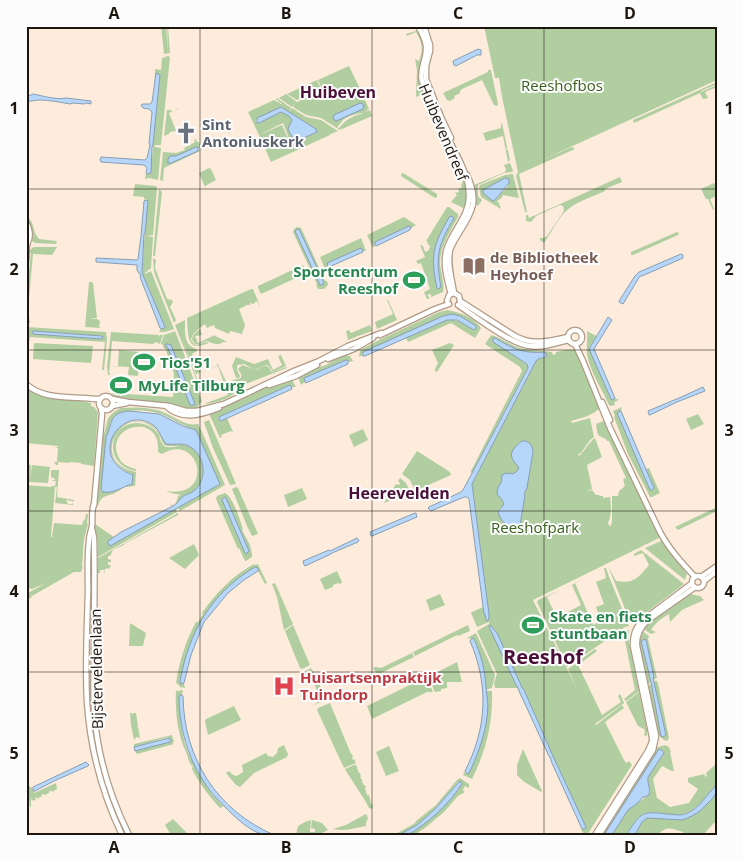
<svg xmlns="http://www.w3.org/2000/svg" width="743" height="861" font-family="'Open Sans',sans-serif">
<style>
.green{fill:#b1cea1;fill-rule:evenodd}
.water{fill:#b6d7fa;stroke:#889db3}
.lines{fill:none;stroke-linecap:round;stroke-linejoin:round}
.secondary-casing{stroke:#af9b87;stroke-width:7}
.secondary{stroke:#fff;stroke-width:4.5}
.grid{fill:none;stroke:#1d160e;stroke-width:1;stroke-opacity:0.55}
.labels{text-anchor:middle;dominant-baseline:central;stroke-width:4;stroke-linejoin:round;paint-order:stroke}
.park-label{font-size:15px;fill:#3a5f1d;stroke:#fcfcfc}
.worship-label{font-size:15px;font-weight:bold;fill:#5b616d;stroke:#fcfcfc;text-anchor:start}
.street-label{font-size:15px;fill:#1d160e;stroke:#fcfcfc}
.education-label{font-size:15px;font-weight:bold;fill:#785e54;stroke:#fcfcfc;text-anchor:start}
.leisure-label{font-size:15px;font-weight:bold;fill:#27864d;stroke:#fcfcfc;text-anchor:start}
.health-label{font-size:15px;font-weight:bold;fill:#be3a42;stroke:#fcfcfc;text-anchor:start}
.neighbourhood-label{font-size:16px;font-weight:bold;fill:#4a1038;stroke:#fcfcfc}
.district-label{font-size:20px;font-weight:bold;fill:#4a1038;stroke:#fcfcfc}
.neatline{fill:none;stroke:#1d160e;stroke-width:2}
.grid-label{font-size:16px;text-anchor:middle;font-weight:bold;fill:#1d160e}
</style>
<rect width="100%" height="100%" fill="#fdecdb"/>
<g class="green">
<path d="M 161,26 L 166,26 L 168,52 L 167,26 L 168,26 L 170,53 L 164,54 Z"/>
<path d="M 484,26 L 717,26 L 717,80 L 542,160 L 572,147 L 575,149 L 519,174 L 527,212 L 525,212 L 516,176 L 518,172 L 502,97 L 499,78 L 495,78 Z"/>
<path d="M 416,31 L 420,32 L 425,47 L 421,67 L 424,90 L 423,90 L 423,94 L 416,97 L 417,70 L 415,59 L 419,61 C 424,49 422,42 416,32 L 407,36 L 406,34 Z"/>
<path d="M 168,56 L 170,57 L 161,145 L 155,145 L 155,147 L 161,148 L 158,180 L 149,178 L 145,179 L 146,172 L 147,174 L 151,173 L 151,169 L 153,148 L 155,69 L 161,70 L 162,58 Z"/>
<path d="M 349,66 L 360,89 L 359,91 L 361,91 L 369,109 L 365,112 L 370,110 L 372,116 L 342,129 L 339,128 C 346,119 353,116 364,113 C 358,113 348,116 343,120 C 341,122 340,125 337,127 L 341,129 L 340,130 L 321,118 L 306,115 L 293,107 L 295,103 L 292,107 L 279,98 L 286,94 L 297,102 L 322,90 L 327,101 L 318,80 Z"/>
<path d="M 488,70 L 491,70 L 498,104 L 497,106 L 494,105 L 482,80 L 462,89 L 460,91 L 460,93 L 454,96 L 455,98 L 450,101 L 447,100 L 443,93 L 488,72 Z"/>
<path d="M 317,80 L 321,89 L 297,100 L 287,94 Z"/>
<path d="M 717,82 L 717,84 L 701,91 L 701,92 L 717,85 L 717,87 L 705,92 L 708,98 L 703,99 L 700,93 L 634,123 L 633,120 Z"/>
<path d="M 277,98 L 291,108 L 290,111 L 292,108 L 306,117 L 321,120 L 338,131 L 331,134 L 330,134 L 330,135 L 271,162 L 259,135 L 282,125 L 293,149 L 283,123 L 259,135 L 248,112 L 274,100 L 280,103 L 280,104 L 282,104 L 276,99 ZM 281,107 L 316,129 L 317,131 L 316,133 L 296,141 L 288,129 L 292,120 L 289,116 L 281,112 L 257,123 L 256,120 Z"/>
<path d="M 185,103 L 177,107 L 178,109 L 169,113 L 176,131 L 170,132 L 169,134 L 164,136 L 167,110 L 171,110 L 172,112 L 177,109 L 177,107 Z"/>
<path d="M 502,123 L 507,147 L 506,149 L 508,150 L 510,160 L 508,162 L 503,136 L 486,141 L 483,133 L 501,128 L 501,124 Z"/>
<path d="M 443,136 L 445,136 L 462,169 L 467,185 L 467,203 L 463,208 L 451,202 L 457,195 L 455,193 L 456,192 L 458,193 L 459,191 L 458,189 L 459,188 L 460,189 L 462,186 L 461,185 L 463,181 L 462,180 L 463,179 L 460,178 L 458,172 L 460,172 L 459,170 L 457,171 L 450,156 L 452,154 L 452,153 L 449,154 L 446,145 L 447,145 Z"/>
<path d="M 196,139 L 197,142 L 199,142 L 202,150 L 201,150 L 200,147 L 199,149 L 200,151 L 164,168 L 163,181 L 160,180 L 163,152 L 176,153 L 185,150 L 184,148 L 195,142 L 194,140 Z"/>
<path d="M 510,163 L 513,171 L 512,172 L 504,173 L 478,185 L 478,196 L 482,200 L 478,206 L 475,203 L 474,185 L 505,172 L 506,169 L 504,165 Z"/>
<path d="M 209,168 L 211,169 L 216,180 L 205,186 L 208,194 L 199,173 Z"/>
<path d="M 402,173 L 403,173 L 437,194 L 437,197 L 435,198 L 401,176 Z"/>
<path d="M 511,174 L 513,174 L 519,198 L 503,195 L 502,196 L 503,197 L 497,201 L 499,203 L 501,209 L 481,197 L 479,187 L 480,185 L 505,175 ZM 505,178 L 509,179 L 508,186 L 495,200 L 493,201 L 486,188 L 501,182 Z"/>
<path d="M 620,177 L 622,182 L 605,189 L 605,191 C 592,197 574,202 564,213 C 556,222 551,233 544,243 L 540,240 L 540,238 L 544,238 L 547,236 L 564,211 L 563,206 L 560,205 L 536,216 L 531,222 L 526,221 L 526,215 L 528,215 L 529,218 Z"/>
<path d="M 714,183 L 717,190 L 717,196 L 710,199 L 714,209 L 713,210 L 708,199 L 706,199 L 701,189 Z"/>
<path d="M 135,184 L 156,186 L 157,188 L 153,235 L 147,236 L 153,237 L 151,268 L 145,273 L 145,274 L 151,271 L 174,329 L 165,332 L 159,332 L 161,328 L 165,327 L 142,273 L 147,200 L 144,199 L 144,197 L 133,196 Z"/>
<path d="M 159,189 L 162,192 L 155,256 L 153,256 Z"/>
<path d="M 447,207 L 449,207 L 458,214 L 458,217 C 450,232 440,246 440,264 C 441,274 445,283 443,292 L 431,297 L 431,294 L 427,295 L 430,298 L 427,299 L 424,292 L 430,289 L 421,263 L 418,264 L 416,261 L 425,257 L 420,245 L 423,246 L 425,252 L 429,250 L 430,246 L 427,243 L 428,242 L 426,241 ZM 450,216 L 451,216 L 454,218 C 438,246 435,256 441,287 L 438,288 C 429,257 434,244 450,216 Z"/>
<path d="M 26,213 L 32,223 L 35,233 L 39,239 L 57,241 L 56,244 L 35,243 L 32,241 L 26,218 L 32,232 C 31,225 26,219 26,213 Z"/>
<path d="M 404,217 L 416,225 L 411,228 L 409,226 L 375,242 L 375,245 L 373,248 L 367,235 Z"/>
<path d="M 297,227 L 301,228 L 325,281 L 327,281 L 328,285 L 324,289 L 318,289 L 316,285 L 317,284 L 293,232 L 294,229 ZM 298,229 L 299,229 L 324,283 L 321,285 L 320,285 L 295,231 Z"/>
<path d="M 677,232 L 679,233 L 678,235 L 633,255 L 631,255 L 631,252 Z"/>
<path d="M 361,238 L 366,251 L 363,251 L 362,248 L 327,265 L 327,266 L 325,269 L 320,257 Z"/>
<path d="M 34,247 L 57,247 L 52,255 L 33,254 L 28,310 L 30,323 L 26,323 L 27,322 L 26,298 L 31,253 L 30,253 L 26,286 L 28,262 L 30,251 L 32,248 Z"/>
<path d="M 153,258 L 156,260 L 155,268 L 167,299 L 172,300 L 173,302 L 170,307 L 176,320 L 174,323 L 154,272 Z"/>
<path d="M 303,265 L 307,273 L 261,294 L 258,288 L 258,286 Z"/>
<path d="M 89,282 L 92,282 L 93,283 L 97,318 L 89,318 L 97,319 L 100,321 L 99,327 L 101,328 L 85,327 Z"/>
<path d="M 251,289 L 253,289 L 258,301 L 260,308 L 257,301 L 255,302 L 255,303 L 253,304 L 250,303 L 250,305 L 247,305 L 239,309 L 245,325 L 242,334 L 230,331 L 229,334 L 215,328 L 214,325 L 207,328 L 205,324 C 199,329 192,332 191,340 L 193,343 L 196,345 L 206,342 L 209,343 C 205,344 201,346 197,346 C 186,346 188,326 187,318 Z"/>
<path d="M 387,300 L 388,300 L 397,320 L 377,329 L 375,322 L 393,314 Z"/>
<path d="M 448,310 C 461,313 474,317 481,328 L 475,338 L 451,323 L 408,342 L 406,338 L 449,319 L 458,321 L 474,330 L 476,326 C 466,320 459,314 446,315 L 363,353 L 363,355 L 359,357 L 360,351 L 362,349 L 379,340 L 439,312 Z"/>
<path d="M 185,320 C 185,331 183,345 196,349 L 197,351 L 192,354 L 198,370 L 200,370 L 201,372 L 217,366 L 217,363 L 227,383 L 230,385 L 233,380 L 241,378 L 241,374 L 238,369 L 242,365 L 256,370 C 261,369 263,364 269,367 L 271,371 L 273,372 L 286,367 L 287,368 L 238,387 C 235,398 217,402 206,404 L 206,403 L 228,395 L 218,366 L 196,374 L 180,335 L 198,381 L 197,381 L 175,325 Z"/>
<path d="M 370,325 L 372,331 L 358,336 L 357,336 L 356,337 L 348,340 L 346,331 L 349,330 L 351,333 Z"/>
<path d="M 26,327 L 106,332 L 107,339 L 104,370 L 102,370 L 105,342 L 30,337 L 26,360 ZM 34,331 L 102,336 L 102,339 L 33,334 Z"/>
<path d="M 200,329 L 202,335 L 195,336 L 198,343 L 215,335 L 215,336 L 228,342 C 223,341 223,343 219,344 C 215,345 210,342 206,341 L 199,344 L 195,344 L 192,340 C 192,335 196,332 200,329 Z"/>
<path d="M 175,331 L 202,401 L 195,410 L 187,411 L 163,403 L 120,400 L 120,397 L 116,397 L 111,393 L 173,397 L 174,374 L 166,350 L 163,347 L 163,345 L 161,344 L 164,335 ZM 166,344 L 168,344 L 171,345 L 195,404 L 194,405 L 190,405 L 168,348 L 166,346 Z"/>
<path d="M 587,331 L 594,335 L 595,335 L 597,336 L 589,347 L 612,400 L 615,398 L 619,400 L 614,402 L 615,405 L 611,406 L 609,405 C 602,389 590,372 587,354 C 586,347 588,339 587,331 Z"/>
<path d="M 111,332 L 159,335 L 160,337 L 160,335 L 163,335 L 160,344 L 156,342 L 153,344 L 112,341 L 110,366 L 118,366 L 119,350 L 140,352 L 138,376 L 128,375 L 129,367 L 110,366 L 109,373 L 111,374 L 108,375 L 107,366 Z"/>
<path d="M 491,335 C 501,337 509,345 520,348 C 530,351 541,350 552,352 L 553,355 L 556,354 L 556,352 C 564,350 571,348 578,352 L 600,408 C 592,416 581,418 571,421 L 572,423 L 590,418 L 594,437 L 590,440 L 581,453 L 578,454 L 579,456 C 585,451 588,443 595,438 L 602,457 L 587,465 L 592,489 L 586,491 L 592,490 L 596,495 L 599,495 L 600,496 L 603,496 L 603,498 L 610,497 C 611,505 612,515 608,523 L 610,527 L 612,522 L 612,496 L 618,496 L 619,491 L 625,486 L 623,479 L 626,478 L 609,441 L 607,441 L 606,439 C 596,435 598,435 596,424 L 606,420 L 661,537 L 533,600 L 578,691 L 568,669 L 595,649 L 597,651 L 578,665 L 602,715 L 621,702 L 618,696 L 620,694 L 624,703 L 595,724 L 596,725 L 622,705 L 624,708 L 605,722 L 623,758 L 626,763 L 629,761 L 632,765 L 587,835 L 585,835 L 581,830 L 582,828 L 518,688 L 495,688 L 494,683 L 497,674 L 477,631 L 489,624 L 489,622 L 477,627 L 471,613 L 472,612 L 483,607 L 486,620 L 488,620 L 489,617 L 472,484 L 536,361 L 538,359 L 546,357 L 547,356 L 545,353 C 523,353 513,349 495,338 L 492,340 L 526,364 L 528,367 L 472,473 L 471,472 L 470,473 L 522,371 L 520,367 L 485,344 Z"/>
<path d="M 34,343 L 93,346 L 91,363 L 33,359 Z"/>
<path d="M 450,343 L 454,345 L 437,372 L 435,371 L 435,369 L 438,363 L 432,350 Z"/>
<path d="M 281,355 L 286,366 L 273,372 L 269,366 L 266,365 L 255,370 L 244,364 L 239,365 L 238,364 L 237,366 L 237,370 L 240,376 L 239,378 L 236,378 L 232,366 L 236,357 L 254,364 L 268,359 L 273,370 L 282,365 L 278,356 Z"/>
<path d="M 345,355 L 350,356 L 353,361 L 348,362 L 346,360 L 304,378 L 305,382 L 301,385 L 298,377 L 314,369 L 326,365 L 336,359 L 340,358 L 340,357 Z"/>
<path d="M 292,380 L 296,387 L 292,387 L 290,385 L 219,417 L 218,418 L 221,421 L 227,418 L 233,432 L 232,432 L 231,431 L 221,435 L 222,437 L 220,438 L 210,416 L 210,412 L 252,392 Z"/>
<path d="M 26,386 C 44,402 69,397 91,403 L 91,406 L 94,407 L 98,412 L 94,466 L 81,464 L 81,463 L 70,462 L 69,463 L 58,462 L 58,465 L 56,465 L 54,462 L 57,462 L 58,448 L 54,447 L 58,447 L 58,446 L 26,443 L 26,389 L 30,391 L 26,388 Z"/>
<path d="M 622,407 L 621,411 L 617,413 L 650,489 L 652,490 L 654,488 L 646,469 L 649,468 L 660,493 L 652,497 L 650,497 L 647,491 L 628,454 L 614,417 L 615,416 L 613,411 Z"/>
<path d="M 121,408 C 132,407 145,407 157,410 C 171,413 183,427 198,424 L 202,432 L 225,485 L 180,511 L 178,508 L 176,510 L 177,512 L 98,557 L 98,545 L 96,536 L 97,535 L 95,533 L 96,533 L 96,530 L 95,530 L 95,524 L 114,537 L 108,542 L 105,541 L 107,542 L 110,546 L 178,507 L 219,485 L 196,430 C 183,426 173,419 161,414 C 149,410 125,408 115,416 C 109,421 110,430 106,437 L 101,490 L 103,492 L 112,492 L 123,486 L 124,487 C 120,490 117,492 113,494 C 105,496 100,497 98,506 L 97,501 L 102,438 C 110,423 102,417 121,408 Z"/>
<path d="M 698,414 L 704,424 L 691,430 L 686,419 Z"/>
<path d="M 209,420 L 236,484 L 230,485 L 213,448 L 204,422 Z"/>
<path d="M 134,421 C 153,421 157,428 165,443 C 172,446 180,443 188,446 C 204,453 208,476 196,489 C 192,494 185,497 180,500 L 178,503 L 171,506 L 171,504 L 173,505 L 176,503 L 178,496 L 181,495 L 171,493 L 166,491 C 217,499 199,431 162,454 L 158,452 C 162,412 105,424 118,456 C 121,464 128,467 136,469 L 136,471 C 103,465 108,424 136,423 C 145,423 154,427 159,435 C 160,439 161,443 164,446 C 168,448 175,447 179,446 L 168,446 L 164,445 C 161,439 159,432 154,428 C 121,402 88,463 136,472 L 135,486 L 125,487 L 127,485 L 131,485 L 132,474 C 102,463 103,427 134,421 Z"/>
<path d="M 363,429 L 368,440 L 354,447 L 349,435 Z"/>
<path d="M 417,451 L 450,472 L 451,475 L 415,491 L 410,480 L 402,474 Z"/>
<path d="M 26,464 L 31,465 L 30,479 L 32,465 L 50,467 L 48,483 L 26,482 Z"/>
<path d="M 51,470 L 59,470 L 57,497 L 74,500 L 73,502 L 72,501 L 66,500 L 68,504 L 72,504 L 73,503 L 73,505 L 55,503 L 57,487 L 55,487 L 51,537 L 52,537 L 54,523 L 82,525 L 83,521 L 85,520 L 86,514 L 88,514 L 87,523 L 88,524 L 84,539 L 82,566 L 83,566 L 81,572 L 74,572 L 32,596 L 31,594 L 32,597 L 26,600 L 26,594 L 46,583 L 32,589 L 26,588 L 26,485 L 51,487 L 52,486 L 55,486 L 56,481 L 51,481 L 55,480 L 55,479 L 51,477 Z"/>
<path d="M 400,478 L 406,483 L 411,493 L 384,503 L 391,491 L 393,492 L 392,490 L 396,484 L 399,485 L 400,483 L 398,481 Z"/>
<path d="M 236,487 L 238,488 L 258,534 L 252,536 L 247,526 L 232,489 Z"/>
<path d="M 302,488 L 307,499 L 288,507 L 284,495 Z"/>
<path d="M 225,493 C 233,497 240,520 243,529 L 242,530 L 250,545 L 252,554 L 252,557 L 246,561 L 245,561 L 239,548 L 238,549 L 216,499 L 217,496 ZM 224,497 L 226,498 L 249,551 L 246,554 L 223,498 Z"/>
<path d="M 717,507 L 717,511 L 678,530 L 675,527 Z"/>
<path d="M 178,513 L 178,515 L 124,544 L 124,545 L 113,550 L 110,556 L 108,556 L 108,559 L 111,560 L 111,562 L 108,562 L 108,565 L 111,565 L 109,569 L 107,568 L 104,570 L 105,572 L 104,573 L 104,570 L 100,570 L 100,573 L 98,573 L 98,558 Z"/>
<path d="M 661,541 L 662,541 L 687,574 L 685,580 L 645,548 Z"/>
<path d="M 194,544 L 199,555 L 185,569 L 169,558 Z"/>
<path d="M 641,550 L 684,584 L 631,624 L 608,566 L 616,581 C 634,584 638,578 649,565 L 643,553 L 634,556 L 634,554 Z"/>
<path d="M 254,564 L 255,565 L 258,564 L 267,583 L 265,584 L 258,571 L 258,569 L 255,567 C 209,596 190,630 180,682 L 181,684 L 184,684 L 185,688 L 181,687 L 181,688 L 178,684 L 176,683 C 180,660 185,642 196,622 L 198,622 L 203,614 L 202,613 C 216,593 233,575 254,564 Z"/>
<path d="M 604,568 L 606,568 L 608,574 L 629,626 L 625,627 L 567,667 L 537,602 L 538,600 L 560,590 L 547,597 L 557,618 L 581,605 L 572,585 L 565,588 L 586,578 L 575,583 L 593,625 L 601,621 L 596,607 L 604,604 L 596,582 L 606,578 Z"/>
<path d="M 337,571 L 342,582 L 340,584 L 338,583 L 333,585 L 333,587 L 325,590 L 320,579 Z"/>
<path d="M 275,583 L 293,624 L 284,630 L 277,597 L 272,584 Z"/>
<path d="M 689,593 L 694,595 L 700,596 L 704,600 L 682,610 L 670,622 L 669,614 C 661,619 657,621 651,630 L 656,632 L 651,634 L 642,628 L 645,624 Z"/>
<path d="M 440,594 L 445,605 L 430,611 L 426,600 Z"/>
<path d="M 130,623 L 146,633 L 143,646 L 129,646 Z"/>
<path d="M 293,625 L 310,665 L 302,669 L 300,668 L 285,631 Z"/>
<path d="M 468,625 L 470,631 L 458,636 L 457,635 L 415,656 L 413,652 Z"/>
<path d="M 629,630 L 628,637 L 639,691 L 626,701 L 624,699 L 635,690 L 624,636 L 621,633 L 625,631 Z"/>
<path d="M 641,630 L 649,636 L 648,639 L 657,678 L 653,680 L 646,640 L 642,640 L 641,641 L 651,682 L 646,686 L 638,644 Z"/>
<path d="M 476,633 L 495,675 L 492,688 L 486,690 C 485,672 481,655 474,639 L 467,638 Z"/>
<path d="M 412,653 L 414,657 L 381,673 L 377,674 L 373,668 L 375,667 L 381,668 Z"/>
<path d="M 457,662 L 462,682 L 447,682 L 447,688 L 441,689 L 441,691 L 435,692 L 428,677 Z"/>
<path d="M 311,668 L 318,681 L 325,697 L 324,700 L 311,707 L 317,703 L 316,701 L 318,699 L 316,694 L 318,693 L 313,681 L 306,685 L 300,674 Z"/>
<path d="M 426,677 L 433,692 L 427,692 L 372,719 L 367,706 Z"/>
<path d="M 656,680 L 658,683 L 669,738 L 667,741 L 664,740 L 658,735 L 656,720 L 647,687 L 651,684 L 662,737 L 665,736 L 666,735 L 654,682 Z"/>
<path d="M 176,690 L 177,691 L 183,690 L 182,695 L 180,695 C 180,717 181,742 193,762 C 195,767 198,771 201,776 C 206,786 214,799 224,806 L 220,808 C 209,796 199,783 192,769 L 193,765 L 192,766 C 188,761 188,757 186,752 C 177,734 175,709 176,690 Z"/>
<path d="M 486,691 L 492,691 C 493,723 486,751 472,779 L 463,775 L 464,772 L 467,774 C 479,754 485,733 487,710 C 487,704 488,697 486,691 Z"/>
<path d="M 639,692 L 647,729 L 647,736 L 644,735 L 645,732 L 644,729 L 638,726 L 626,702 Z"/>
<path d="M 330,703 L 351,754 L 352,754 L 353,757 L 352,758 L 353,760 L 354,759 L 356,763 L 344,768 L 317,710 L 318,708 Z"/>
<path d="M 234,706 L 241,720 L 208,735 L 205,721 L 206,719 Z"/>
<path d="M 130,713 L 132,713 L 133,715 L 133,713 L 136,713 L 138,726 L 136,727 L 138,727 L 140,738 L 136,737 L 135,739 L 134,740 L 131,725 Z"/>
<path d="M 172,735 L 174,742 L 172,743 L 174,744 L 137,754 L 136,753 L 135,751 L 170,742 L 170,741 L 168,737 L 134,747 L 134,744 Z"/>
<path d="M 284,745 L 288,754 L 287,757 L 254,773 L 240,787 L 236,785 L 226,773 L 229,771 L 233,775 L 237,776 L 243,772 L 242,765 L 266,753 L 268,756 L 273,757 L 277,753 L 278,748 Z"/>
<path d="M 665,745 L 669,747 L 671,752 L 670,752 L 674,771 L 672,771 L 662,766 L 653,779 L 657,798 L 670,807 L 689,803 L 698,789 L 688,782 L 688,778 L 704,774 L 706,777 L 707,776 L 706,773 L 715,765 L 717,766 L 717,785 C 706,794 700,809 685,813 C 679,816 673,815 666,814 C 640,810 640,815 626,835 L 612,835 C 618,827 623,815 630,808 C 635,804 647,798 650,792 L 648,780 L 648,777 L 664,753 L 663,750 L 659,749 L 604,835 L 600,835 L 655,748 Z"/>
<path d="M 389,746 L 399,771 L 386,776 L 376,752 Z"/>
<path d="M 523,749 L 542,791 L 541,792 L 523,781 L 517,775 L 517,765 Z"/>
<path d="M 356,764 L 355,765 L 356,766 L 357,766 L 357,768 L 359,773 L 360,773 L 361,777 L 360,777 L 361,779 L 362,779 L 362,781 L 364,786 L 365,785 L 366,787 L 365,788 L 367,795 L 369,795 L 371,804 L 372,804 L 373,806 L 372,809 L 369,808 L 366,802 L 346,771 L 345,769 Z"/>
<path d="M 26,776 L 29,786 L 32,788 L 34,793 L 56,783 L 57,789 L 52,792 L 51,790 L 49,792 L 49,793 L 45,795 L 44,794 L 41,795 L 42,796 L 37,799 L 37,797 L 35,798 L 36,799 L 34,801 L 31,799 L 31,807 L 30,807 Z"/>
<path d="M 460,778 L 469,784 L 469,788 L 465,786 L 463,790 L 461,789 L 465,792 L 458,796 L 444,812 L 425,828 L 414,835 L 407,835 C 429,822 447,805 462,784 L 462,783 L 458,782 C 447,797 414,835 394,835 L 415,823 L 416,821 L 436,805 L 457,780 Z"/>
<path d="M 717,791 L 717,822 L 714,823 L 703,835 L 685,835 L 683,832 C 671,829 667,825 658,835 L 635,835 L 642,822 L 647,818 L 682,820 L 692,816 L 708,803 L 713,798 Z"/>
<path d="M 366,814 L 368,818 L 366,823 L 366,826 C 355,828 344,832 333,829 L 346,825 Z"/>
<path d="M 173,819 L 189,835 L 171,835 L 165,825 Z"/>
<path d="M 311,820 L 310,832 L 315,832 L 315,829 L 311,828 L 312,820 L 322,823 L 328,830 L 318,835 L 296,835 L 298,826 L 305,822 Z"/>
</g>
<g class="water">
<path d="M 478,49 L 481,50 L 481,55 L 477,55 L 456,66 L 454,65 L 453,61 Z"/>
<path d="M 156,73 L 160,75 L 153,144 L 152,147 L 151,173 L 147,174 L 146,172 L 147,168 L 144,165 L 101,162 L 100,160 L 101,157 L 145,160 L 147,158 L 150,145 L 149,144 L 152,112 L 149,109 L 143,108 L 141,105 L 143,104 L 150,104 L 152,102 Z"/>
<path d="M 33,94 C 44,96 55,100 66,98 L 91,101 L 91,104 L 86,103 L 84,104 L 73,103 L 70,104 C 59,102 49,100 39,100 C 34,100 31,102 26,101 L 26,97 Z"/>
<path d="M 360,103 L 363,104 L 364,106 L 363,109 L 336,121 L 335,121 L 333,117 L 334,115 Z"/>
<path d="M 281,107 L 316,129 L 317,132 L 297,141 L 294,141 L 288,129 L 292,120 L 289,116 L 281,112 L 259,123 L 257,123 L 257,118 Z"/>
<path d="M 196,147 L 198,147 L 198,151 L 171,163 L 168,163 L 168,159 L 170,156 L 176,156 Z"/>
<path d="M 505,178 L 509,179 L 509,183 L 495,200 L 493,201 L 483,193 L 483,190 Z"/>
<path d="M 145,200 L 148,201 L 145,233 L 144,234 L 142,273 L 165,327 L 163,329 L 160,328 L 140,277 L 141,276 L 137,270 L 137,265 L 96,262 L 96,258 L 137,260 L 138,259 L 141,236 L 144,201 Z"/>
<path d="M 450,216 L 453,217 L 454,218 C 438,245 435,256 441,287 L 438,289 L 437,288 C 430,256 433,244 450,216 Z"/>
<path d="M 409,226 L 411,227 L 410,230 L 376,246 L 375,245 L 375,242 Z"/>
<path d="M 298,229 L 299,229 L 324,283 L 321,285 L 320,285 L 295,231 Z"/>
<path d="M 361,248 L 362,249 L 363,252 L 329,267 L 328,267 L 327,263 Z"/>
<path d="M 681,254 L 683,255 L 683,258 L 642,276 L 640,276 L 623,304 L 619,302 L 619,301 L 635,276 L 639,272 Z"/>
<path d="M 452,314 L 460,316 L 476,326 L 476,328 L 474,330 L 457,320 L 447,320 L 365,356 L 363,356 L 363,352 L 443,316 Z"/>
<path d="M 608,317 L 612,320 L 594,349 L 615,398 L 612,400 L 611,399 L 589,349 Z"/>
<path d="M 34,331 L 102,336 L 103,337 L 102,339 L 33,334 L 32,332 Z"/>
<path d="M 493,338 L 495,338 C 513,349 524,354 545,352 L 547,356 C 544,359 539,357 536,361 L 472,484 L 489,614 L 489,619 L 487,621 L 486,620 L 485,614 L 484,614 L 469,499 L 467,497 L 464,497 L 431,511 L 428,508 L 429,507 L 461,492 L 463,490 L 528,368 L 527,364 L 493,342 Z"/>
<path d="M 166,344 L 168,344 L 171,345 L 195,404 L 194,405 L 190,405 L 168,348 L 166,346 Z"/>
<path d="M 346,360 L 348,360 L 348,364 L 306,383 L 305,382 L 304,378 Z"/>
<path d="M 290,385 L 291,386 L 292,389 L 221,421 L 219,420 L 219,417 Z"/>
<path d="M 703,387 L 705,391 L 677,402 L 650,415 L 649,415 L 648,411 L 674,400 L 677,399 Z"/>
<path d="M 129,411 L 159,414 L 183,426 L 196,430 L 220,484 L 110,546 L 107,542 L 121,532 L 173,506 C 178,503 178,501 181,498 C 185,494 191,494 195,490 C 209,477 204,451 186,445 C 179,443 173,445 166,444 C 161,438 160,430 153,425 C 126,406 94,445 119,467 C 123,471 128,473 133,475 L 132,484 C 122,487 113,494 103,492 L 101,489 L 106,437 C 113,424 108,413 129,411 Z"/>
<path d="M 620,411 L 621,411 L 654,488 L 652,490 L 650,490 L 617,413 Z"/>
<path d="M 522,441 C 529,440 533,446 533,452 L 527,488 L 524,494 L 525,496 L 520,525 L 519,528 L 515,529 C 506,526 500,521 498,511 C 506,504 505,503 497,494 L 498,487 L 501,483 L 502,475 L 506,473 C 512,474 515,475 519,468 C 517,464 513,462 512,458 C 509,451 518,444 522,441 Z"/>
<path d="M 224,497 L 226,498 L 249,551 L 246,554 L 245,553 L 222,500 Z"/>
<path d="M 415,513 L 416,513 L 417,517 L 372,536 L 371,536 L 370,532 Z"/>
<path d="M 357,538 L 359,540 L 358,542 L 332,553 L 331,554 L 305,566 L 304,565 L 303,561 L 329,550 L 330,551 Z"/>
<path d="M 255,567 L 258,568 L 258,571 L 244,580 L 228,593 L 204,622 L 191,655 L 184,683 L 181,684 L 180,681 C 189,632 211,593 255,567 Z"/>
<path d="M 490,625 L 497,633 L 521,685 L 521,686 L 524,690 L 553,756 L 586,827 L 584,829 L 582,829 L 551,761 L 551,759 L 548,754 L 519,691 L 519,690 L 516,685 L 490,629 L 489,626 Z"/>
<path d="M 472,638 L 474,639 C 481,654 485,670 486,687 L 486,688 C 486,691 487,693 487,696 C 491,719 479,753 469,773 L 467,774 L 465,771 C 487,728 489,685 470,641 Z"/>
<path d="M 645,639 L 646,640 L 654,677 L 653,678 L 666,735 L 663,737 L 661,736 L 651,682 L 641,641 Z"/>
<path d="M 180,695 L 182,695 L 183,696 C 184,759 217,810 274,835 C 270,835 266,835 262,834 C 249,831 234,816 225,807 C 223,804 220,802 217,799 C 192,771 179,734 179,696 Z"/>
<path d="M 169,738 L 171,741 L 170,742 L 135,751 L 134,747 Z"/>
<path d="M 659,749 L 662,750 L 664,753 L 648,777 C 647,783 651,789 649,795 L 642,798 L 638,803 L 628,810 L 612,835 L 604,835 Z"/>
<path d="M 86,762 L 89,765 L 88,766 L 54,781 L 35,791 L 33,791 L 33,787 Z"/>
<path d="M 460,781 L 462,784 C 450,802 435,817 417,829 C 414,831 410,834 407,835 C 404,835 401,835 399,835 L 417,825 L 434,810 Z"/>
<path d="M 717,785 L 717,791 L 713,798 L 700,811 L 692,816 L 682,820 L 647,818 L 642,822 L 635,835 L 626,835 C 640,815 640,810 666,814 C 673,814 679,816 685,814 C 700,809 706,794 717,785 Z"/>
</g>
<g class="lines">
<g class="secondary-casing">
<g id="secondary">
<path d="M 418,26 C 422,34 427,41 426,49 C 426,61 419,69 422,81 C 429,99 437,117 446,134 C 455,153 469,173 469,195 C 470,215 453,230 447,248 C 442,263 447,279 451,294"/>
<path d="M 424,26 L 430,45 L 430,51 L 426,66 L 426,79 L 441,117 L 451,138"/>
<path d="M 26,222 C 30,229 31,237 27,244"/>
<path d="M 26,261 L 27,245 L 27,242"/>
<path d="M 454,293 C 452,279 447,265 450,250 C 452,244 456,238 459,233 C 473,210 479,201 467,175"/>
<path d="M 447,301 L 449,295 L 454,293 L 459,296 L 460,301"/>
<path d="M 460,301 L 515,336 C 533,346 549,341 568,337"/>
<path d="M 458,305 C 476,317 510,344 530,346 C 543,348 556,343 569,340"/>
<circle cx="575" cy="337" r="7"/>
<path d="M 380,335 L 435,309 L 449,304"/>
<path d="M 575,344 L 583,361 L 610,428 L 660,532 C 669,549 682,563 695,577"/>
<path d="M 328,359 L 354,349 L 373,338"/>
<path d="M 26,384 C 45,401 72,396 95,399 L 100,399"/>
<path d="M 269,385 L 296,376 L 317,365"/>
<circle cx="106" cy="403" r="7"/>
<path d="M 112,399 L 128,402 L 169,406 L 186,411 L 197,411 L 224,404 L 294,371 L 319,361 L 348,346 L 381,333"/>
<path d="M 602,402 L 610,420"/>
<path d="M 112,406 L 127,403"/>
<path d="M 166,406 C 182,421 201,415 219,408"/>
<path d="M 94,504 C 91,511 93,519 92,526 C 91,531 89,536 89,541 C 87,558 88,574 88,591 C 87,628 85,665 87,702 C 90,748 102,793 122,835"/>
<path d="M 94,505 L 102,414 L 101,408"/>
<path d="M 92,529 L 94,538 C 95,574 94,610 94,645 C 94,667 93,689 94,710 C 97,753 110,797 129,835"/>
<circle cx="698" cy="582" r="6"/>
<path d="M 701,577 L 717,566"/>
<path d="M 704,581 L 717,571"/>
<path d="M 595,835 L 648,751 L 652,742 L 652,737 L 633,646 C 633,635 635,628 643,620 L 691,584"/>
<path d="M 599,835 L 653,750 L 656,736 L 637,646 C 636,636 640,628 647,621 L 694,588"/>
</g>
</g>
<use href="#secondary" class="secondary"/>
</g>
<path class="grid" d="M 200,26 L 200,835M 372,26 L 372,835M 544,26 L 544,835M 26,189 L 717,189M 26,350 L 717,350M 26,511 L 717,511M 26,672 L 717,672"/>
<defs>
<g id="church-bare" transform="scale(1.725)"><path d="M-1.2-6h2.4v3.5h3.3v2.4h-3.3V6h-2.4V-.1h-3.3v-2.4h3.3Z" fill="#6b7280" stroke="#fcfcfc" stroke-width="2.5" paint-order="stroke"/></g>
<g id="library-bare" transform="scale(1.725)"><path d="M-6-4Q-3-5.5-.7-3.5V5Q-3 3-6 4ZM6-4Q3-5.5 .7-3.5V5Q3 3 6 4Z" fill="#8d6e63" stroke="#fcfcfc" stroke-width="2.5" paint-order="stroke"/></g>
<g id="stadium-bare" transform="scale(1.725)"><path d="M0-5a6.5 5 0 1 0 0 10a6.5 5 0 1 0 0-10ZM-3.5-1.8h7v3.6h-7Z" fill="#2e9e5b" stroke="#fcfcfc" stroke-width="2.5" paint-order="stroke"/></g>
<g id="hospital-bare" transform="scale(1.725)"><path d="M-5-5h3v3.5h4V-5h3V5h-3V1.5h-4V5h-3Z" fill="#e0444e" stroke="#fcfcfc" stroke-width="2.5" paint-order="stroke"/></g>
</defs>
<g fill-rule="evenodd">
<use href="#church-bare" x="186" y="133"/>
<use href="#library-bare" x="474" y="266"/>
<use href="#stadium-bare" x="414" y="280"/>
<use href="#stadium-bare" x="144" y="362"/>
<use href="#stadium-bare" x="121" y="385"/>
<use href="#stadium-bare" x="533" y="625"/>
<use href="#hospital-bare" x="284" y="686"/>
</g>
<g class="labels">
<g class="park-label">
<text x="562" y="85">Reeshofbos</text>
<text x="535" y="527">Reeshofpark</text>
</g>
<g class="worship-label">
<text x="202" y="124">Sint<tspan x="202" dy="17">Antoniuskerk</tspan></text>
</g>
<g class="street-label">
<text transform="translate(444 132) rotate(67)">Huibevendreef</text>
<text transform="translate(96 669) rotate(-91)">Bijsterveldenlaan</text>
</g>
<g class="education-label">
<text x="490" y="257">de Bibliotheek<tspan x="490" dy="17">Heyhoef</tspan></text>
</g>
<g class="leisure-label">
<text x="398" y="271" text-anchor="end">Sportcentrum<tspan x="398" dy="17">Reeshof</tspan></text>
<text x="160" y="362">Tios'51</text>
<text x="138" y="385">MyLife Tilburg</text>
<text x="550" y="616">Skate en fiets<tspan x="550" dy="17">stuntbaan</tspan></text>
</g>
<g class="health-label">
<text x="300" y="677">Huisartsenpraktijk<tspan x="300" dy="17">Tuindorp</tspan></text>
</g>
<g class="neighbourhood-label">
<text x="338" y="92">Huibeven</text>
<text x="399" y="493">Heerevelden</text>
</g>
<g class="district-label">
<text x="543" y="656">Reeshof</text>
</g>
</g>
<rect width="743" height="861" fill="none" stroke="#fcfcfc" stroke-width="55"/>
<rect x="28" y="28" width="688" height="806" class="neatline"/>
<g class="grid-label">
<text x="114" y="19">A</text>
<text x="286" y="19">B</text>
<text x="458" y="19">C</text>
<text x="630" y="19">D</text>
<text x="14" y="114">1</text>
<text x="729" y="114">1</text>
<text x="14" y="275">2</text>
<text x="729" y="275">2</text>
<text x="14" y="436">3</text>
<text x="729" y="436">3</text>
<text x="14" y="597">4</text>
<text x="729" y="597">4</text>
<text x="14" y="759">5</text>
<text x="729" y="759">5</text>
<text x="114" y="853">A</text>
<text x="286" y="853">B</text>
<text x="458" y="853">C</text>
<text x="630" y="853">D</text>
</g>
</svg>
